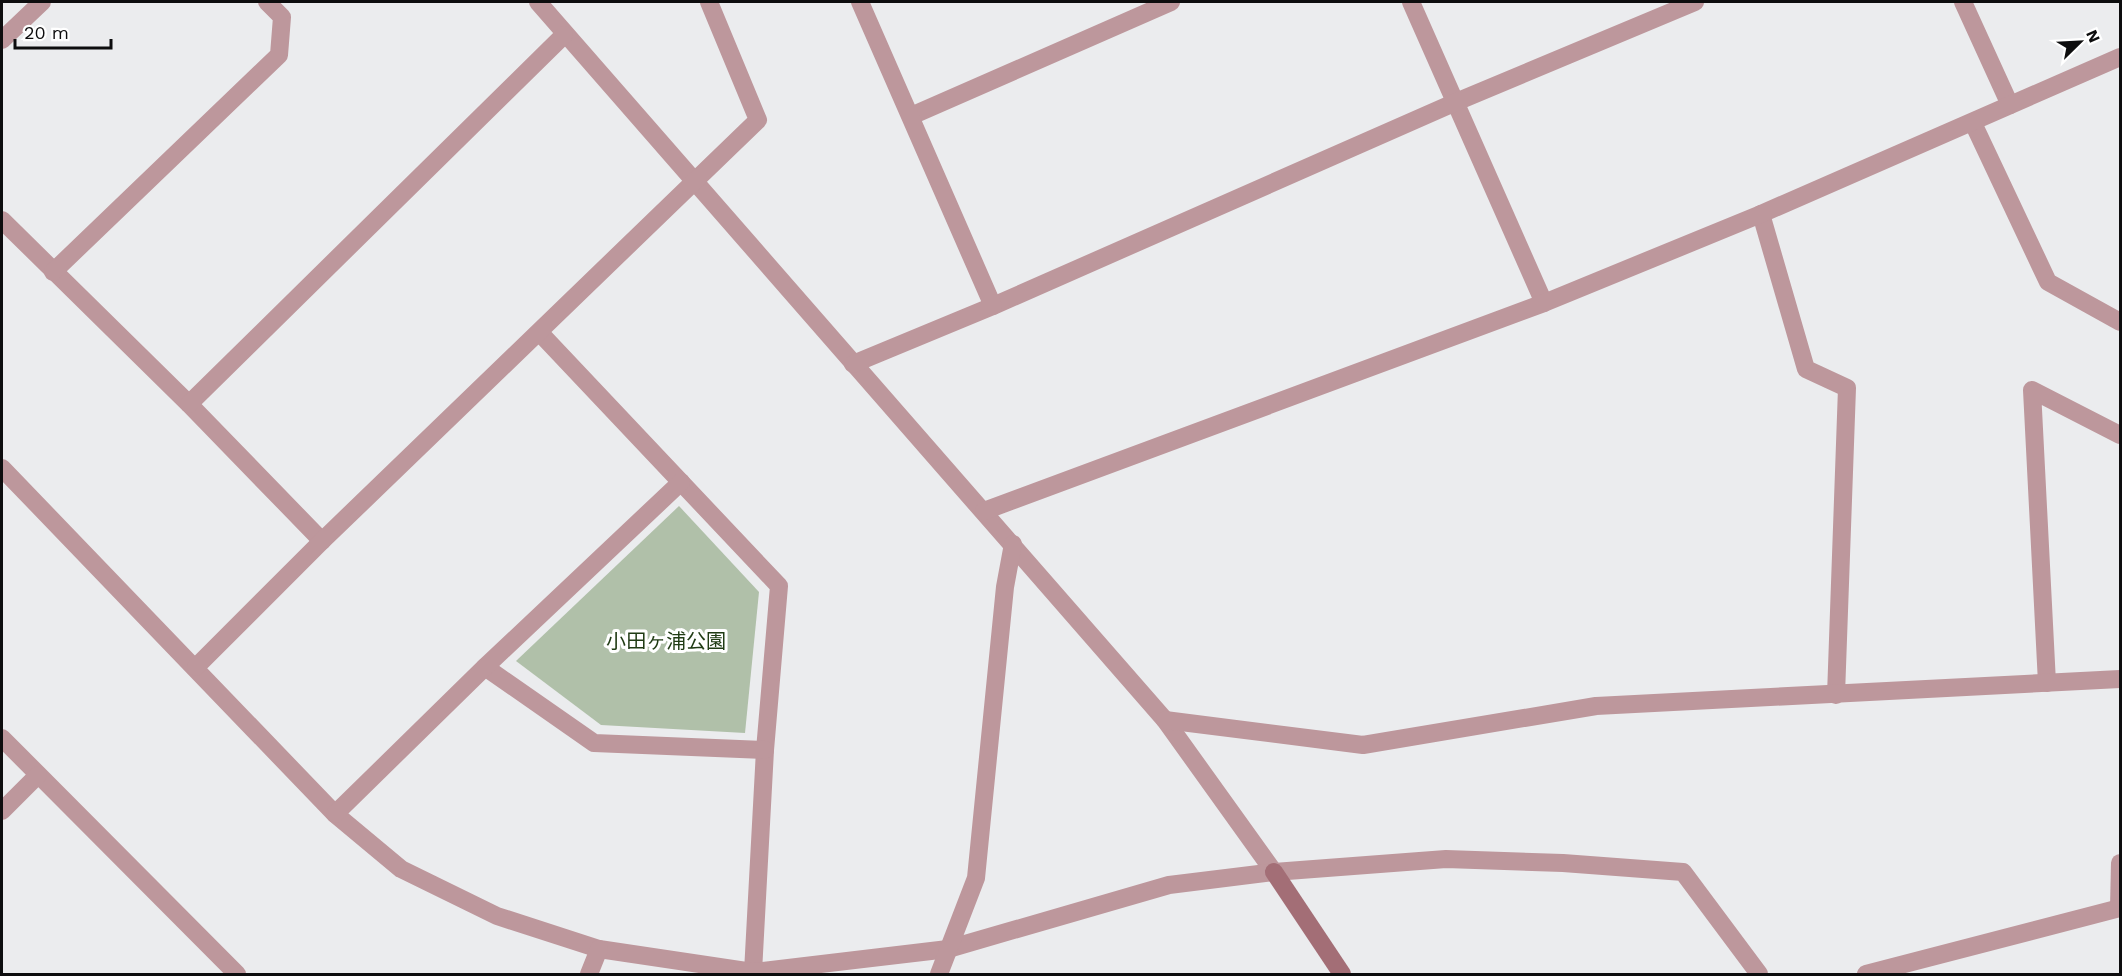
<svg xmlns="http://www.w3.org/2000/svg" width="2122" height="976" font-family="'Work Sans','Noto Sans JP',sans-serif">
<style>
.green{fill:#b0c0a9}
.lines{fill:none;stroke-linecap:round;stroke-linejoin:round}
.street{stroke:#bd979c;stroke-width:18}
.secondary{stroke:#a36e76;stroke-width:18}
.labels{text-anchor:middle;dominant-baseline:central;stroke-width:6;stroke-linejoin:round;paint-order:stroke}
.park-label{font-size:20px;fill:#213c15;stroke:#fff}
</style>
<rect width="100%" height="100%" fill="#ebecee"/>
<path class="green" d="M 679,506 L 759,592 L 745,733 L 601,725 L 516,661 Z"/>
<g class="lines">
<g class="street">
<path d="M 538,2 L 1165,720 L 1274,872"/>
<path d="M 1411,2 L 1544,303"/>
<path d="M 1963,2 L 2010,105"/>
<path d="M 2,40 L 42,2"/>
<path d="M 911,116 L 1171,2"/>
<path d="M 1973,123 L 2048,282 L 2120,322"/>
<path d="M 1761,214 L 1806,369 L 1847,388 L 1836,695"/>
<path d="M 2,220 L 189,404 L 322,541"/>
<path d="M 53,272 L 279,55 L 282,17 L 267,2"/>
<path d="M 993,306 L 1456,102 L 1695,2"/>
<path d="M 540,333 L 779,586 L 765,750 L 753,972"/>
<path d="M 853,364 L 993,306 L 860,2"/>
<path d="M 189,404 L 564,35"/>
<path d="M 2,468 L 335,814 L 401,869 L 497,916 L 599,949 L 753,972 L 948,949 L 1169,885 L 1274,872 L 1446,859 L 1563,863 L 1683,872 L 1759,974"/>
<path d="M 984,511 L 1544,303 L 1761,214 L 2120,57"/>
<path d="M 196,667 L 322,541 L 758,120 L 709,2"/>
<path d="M 485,667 L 594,743 L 765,750"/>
<path d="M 2047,683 L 2032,390 L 2120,435"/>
<path d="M 1165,720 L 1363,745 L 1596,706 L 2120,679"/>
<path d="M 2,738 L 237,974"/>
<path d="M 2,811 L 38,775"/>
<path d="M 335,814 L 485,667 L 681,482"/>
<path d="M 2119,908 L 2120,863"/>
<path d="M 589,974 L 599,949"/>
<path d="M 939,974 L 976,878 L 1005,587 L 1013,544"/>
<path d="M 1866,974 L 2120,908"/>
</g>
<path class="secondary" d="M 1274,872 L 1342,974"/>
</g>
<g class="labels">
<g class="park-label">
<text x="666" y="641">小田ヶ浦公園</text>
</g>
</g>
<rect width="2122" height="976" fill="none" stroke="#0d0d0e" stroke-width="6"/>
<g transform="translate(2080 42) rotate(66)" stroke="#ffffff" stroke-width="4.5" paint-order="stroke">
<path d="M0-4.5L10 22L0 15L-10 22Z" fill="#0d0d0e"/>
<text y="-9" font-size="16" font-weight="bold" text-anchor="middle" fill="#0d0d0e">N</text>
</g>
<path d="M15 39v9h96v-9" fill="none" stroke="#0d0d0e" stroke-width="3"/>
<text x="24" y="39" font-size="18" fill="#0d0d0e" stroke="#ffffff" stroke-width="4.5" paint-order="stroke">20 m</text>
</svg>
